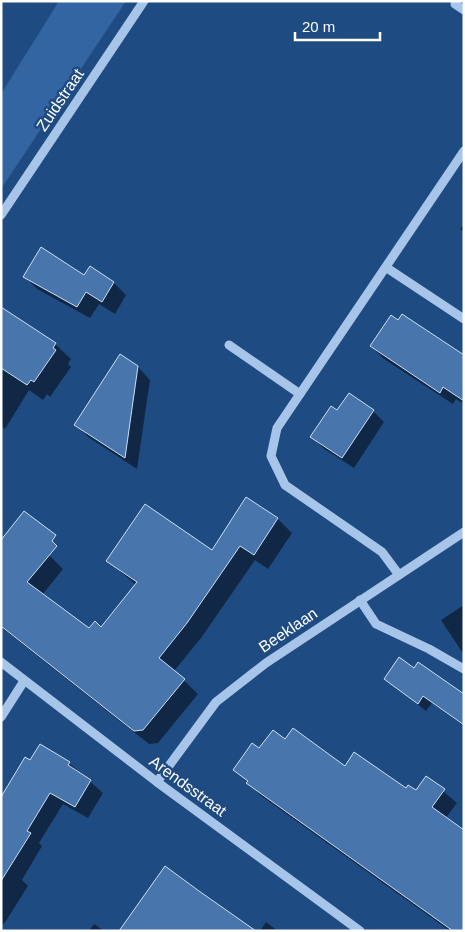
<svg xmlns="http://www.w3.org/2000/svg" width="465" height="932" font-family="Helvetica,sans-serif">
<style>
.green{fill:#3265a1}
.shadow{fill:#0007}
.building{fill:#4775ac;stroke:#cadff7}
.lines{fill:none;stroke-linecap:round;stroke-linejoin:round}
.minor{stroke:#a6c5e9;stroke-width:9}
.labels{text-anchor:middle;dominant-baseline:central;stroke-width:5;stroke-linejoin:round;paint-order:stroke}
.street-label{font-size:16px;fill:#fff;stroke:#1f4b83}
</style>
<rect width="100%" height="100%" fill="#1f4b83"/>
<path class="green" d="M 59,1 L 126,1 L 1,189 L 1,94 Z"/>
<g class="shadow">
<path d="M 464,224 L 464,232 L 460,229 Z"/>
<path d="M 24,276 L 85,277 L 113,282 L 126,295 L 115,314 L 99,304 L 90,318 L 37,289 Z"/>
<path d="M 1,308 L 55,344 L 71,359 L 68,364 L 71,367 L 50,397 L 47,394 L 43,400 L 29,390 L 5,429 L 1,426 Z"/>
<path d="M 371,346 L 464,357 L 464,404 L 456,399 L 453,404 L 384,359 Z"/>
<path d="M 138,367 L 150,380 L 137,469 L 88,437 L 76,424 Z"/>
<path d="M 373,411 L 384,422 L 354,468 L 323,448 L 312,437 L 338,412 Z"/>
<path d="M 247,499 L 278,519 L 292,533 L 268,569 L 255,560 L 201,638 L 174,671 L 198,694 L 158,743 L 149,744 L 1,627 L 1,542 L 49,555 L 63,569 L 42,595 L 90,629 L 101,629 L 136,585 L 108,561 L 212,552 Z"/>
<path d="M 464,605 L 464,655 L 441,620 Z"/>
<path d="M 415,670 L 464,696 L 464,726 L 432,703 L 426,711 L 385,679 Z"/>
<path d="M 285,741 L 345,767 L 406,790 L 417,792 L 427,778 L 457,803 L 445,819 L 464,931 L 450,931 L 260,795 L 235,769 L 259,750 Z"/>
<path d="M 31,762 L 69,763 L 103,793 L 88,818 L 63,804 L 39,843 L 42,846 L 22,880 L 28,886 L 4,924 L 1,922 L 1,799 Z"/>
<path d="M 266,922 L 278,931 L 260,931 Z"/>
<path d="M 94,924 L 104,931 L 89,931 Z"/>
</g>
<g class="building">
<path d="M 41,247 L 84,275 L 90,266 L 114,282 L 102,302 L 86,292 L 77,307 L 23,277 Z"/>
<path d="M 1,307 L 56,343 L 53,348 L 56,350 L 34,382 L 31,380 L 27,385 L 1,368 Z"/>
<path d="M 402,314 L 464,355 L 464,401 L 443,387 L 440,393 L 370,346 L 391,315 L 398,320 Z"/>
<path d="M 120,354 L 138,366 L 125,458 L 74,425 Z"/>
<path d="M 349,393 L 374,410 L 342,458 L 310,437 L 331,406 L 337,410 Z"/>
<path d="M 246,497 L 278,518 L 254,555 L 240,546 L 187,623 L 159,658 L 185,679 L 143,730 L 134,731 L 1,626 L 1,540 L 24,511 L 56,535 L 52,541 L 57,546 L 27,582 L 89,628 L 95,621 L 101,627 L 137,582 L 106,561 L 145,504 L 212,550 Z"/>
<path d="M 399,657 L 414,668 L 418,662 L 464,694 L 464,725 L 423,696 L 418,704 L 384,679 Z"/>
<path d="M 293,728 L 345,766 L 354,752 L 406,788 L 408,785 L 416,790 L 426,776 L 445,789 L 432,807 L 464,830 L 464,931 L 453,931 L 246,783 L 248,781 L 233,770 L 252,743 L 259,748 L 273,730 L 285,739 Z"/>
<path d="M 40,744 L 70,762 L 68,765 L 91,780 L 75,807 L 50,793 L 27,831 L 31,833 L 1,881 L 1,797 L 25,757 L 30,760 Z"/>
<path d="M 165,866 L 199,891 L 256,931 L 119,931 Z"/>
</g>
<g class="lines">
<g class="minor">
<path d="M 455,4 L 464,10"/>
<path d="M 1,215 L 144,1"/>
<path d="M 387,268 L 464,319"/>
<path d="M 229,345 L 300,394"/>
<path d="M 399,575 L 382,552 L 285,485 L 271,456 L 277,428 L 464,151"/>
<path d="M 360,600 L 376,624 L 429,649 L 464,669"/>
<path d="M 1,662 L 157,782 L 360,931"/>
<path d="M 1,717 L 24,681"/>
<path d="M 157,782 L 216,702 L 266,663 L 464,532"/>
</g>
</g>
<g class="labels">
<g class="street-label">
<text transform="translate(60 100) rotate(-56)">Zuidstraat</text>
<text transform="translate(288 630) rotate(-34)">Beeklaan</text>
<text transform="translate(188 786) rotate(36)">Arendsstraat</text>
</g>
</g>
<rect width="465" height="932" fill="none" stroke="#ffffff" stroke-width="5"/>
<path d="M295 32v8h85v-8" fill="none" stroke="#ffffff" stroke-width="2.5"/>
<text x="302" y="32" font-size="15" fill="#ffffff" stroke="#1f4b83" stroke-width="4" paint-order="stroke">20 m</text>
</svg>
